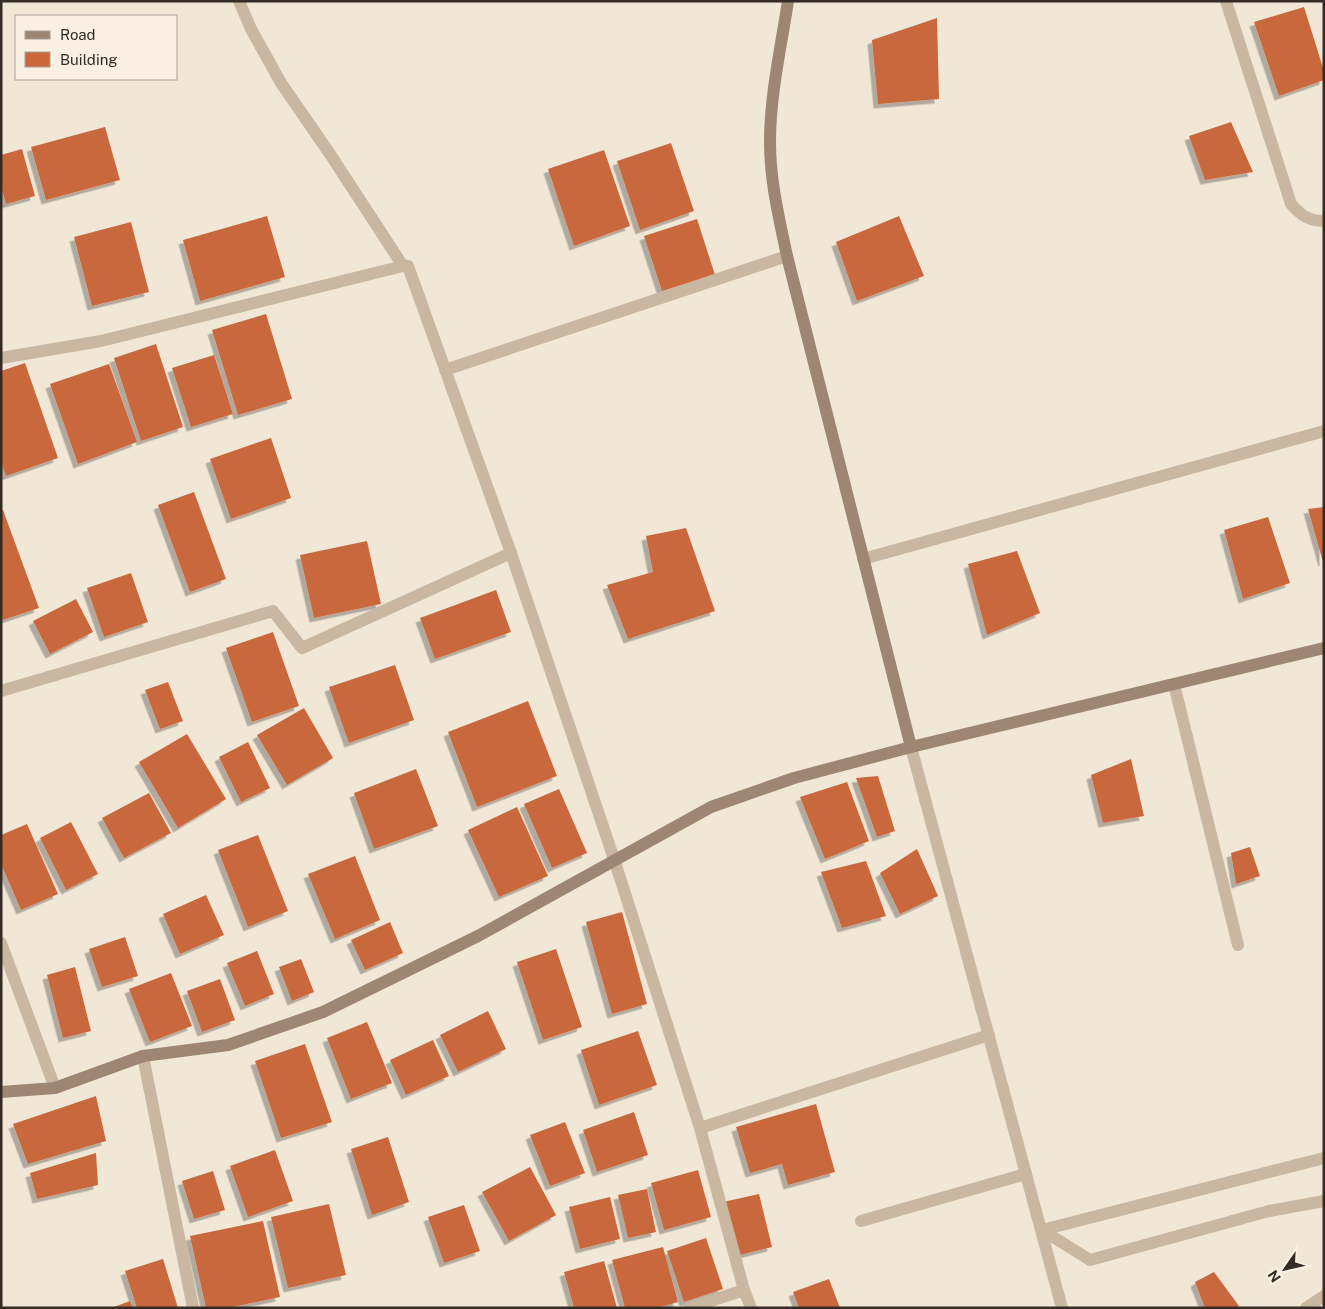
<svg xmlns="http://www.w3.org/2000/svg" width="1325" height="1309" font-family="'Public Sans',sans-serif">
<style>
.building{fill:#ca683c;filter:url(#shadow)}
.lines{fill:none;stroke-linecap:round;stroke-linejoin:round}
.street{stroke:#c9b7a2;stroke-width:12}
.secondary{stroke:#9d8674;stroke-width:12}
</style>
<defs>
<filter id="shadow"><feDropShadow dx="-4.5" dy="4.5" stdDeviation="0" flood-color="#0004"/></filter>
</defs>
<rect width="100%" height="100%" fill="#f1e7d7"/>
<g class="building">
<path d="M 1304,7 L 1324,71 L 1324,80 L 1279,96 L 1254,22 Z"/>
<path d="M 937,18 L 939,99 L 878,104 L 872,40 Z"/>
<path d="M 1231,122 L 1253,172 L 1205,180 L 1189,136 Z"/>
<path d="M 105,127 L 120,180 L 46,200 L 31,147 Z"/>
<path d="M 671,143 L 694,211 L 640,230 L 617,161 Z"/>
<path d="M 22,149 L 35,196 L 6,204 L 1,186 L 1,155 Z"/>
<path d="M 604,150 L 630,226 L 574,246 L 548,169 Z"/>
<path d="M 267,216 L 285,277 L 200,301 L 183,240 Z"/>
<path d="M 899,216 L 924,276 L 857,301 L 836,242 Z"/>
<path d="M 697,219 L 715,275 L 662,291 L 644,236 Z"/>
<path d="M 131,222 L 149,292 L 92,306 L 74,237 Z"/>
<path d="M 266,314 L 292,399 L 238,415 L 212,330 Z"/>
<path d="M 156,344 L 183,427 L 141,441 L 114,358 Z"/>
<path d="M 214,355 L 233,414 L 191,427 L 172,368 Z"/>
<path d="M 25,363 L 58,458 L 6,476 L 1,462 L 1,371 Z"/>
<path d="M 109,364 L 137,442 L 78,464 L 50,384 Z"/>
<path d="M 271,438 L 291,498 L 231,519 L 210,459 Z"/>
<path d="M 194,492 L 226,579 L 190,592 L 158,505 Z"/>
<path d="M 1324,507 L 1324,562 L 1323,562 L 1308,509 Z"/>
<path d="M 1,510 L 3,510 L 39,608 L 3,620 L 1,616 Z"/>
<path d="M 1268,517 L 1290,583 L 1243,599 L 1224,530 Z"/>
<path d="M 686,528 L 715,611 L 628,639 L 607,585 L 653,572 L 646,536 Z"/>
<path d="M 367,541 L 381,604 L 314,618 L 300,555 Z"/>
<path d="M 1017,551 L 1040,613 L 987,635 L 968,564 Z"/>
<path d="M 131,573 L 148,622 L 104,637 L 87,588 Z"/>
<path d="M 496,590 L 511,632 L 435,659 L 420,618 Z"/>
<path d="M 76,599 L 93,632 L 50,654 L 33,621 Z"/>
<path d="M 273,632 L 299,706 L 252,722 L 226,648 Z"/>
<path d="M 395,665 L 414,720 L 349,743 L 329,687 Z"/>
<path d="M 168,682 L 183,721 L 160,729 L 145,690 Z"/>
<path d="M 528,701 L 557,776 L 477,807 L 448,732 Z"/>
<path d="M 304,708 L 333,758 L 287,785 L 257,735 Z"/>
<path d="M 187,734 L 226,799 L 178,828 L 139,762 Z"/>
<path d="M 248,742 L 270,788 L 241,802 L 219,757 Z"/>
<path d="M 1131,759 L 1144,816 L 1103,823 L 1091,775 Z"/>
<path d="M 416,769 L 438,826 L 374,849 L 354,793 Z"/>
<path d="M 878,776 L 895,831 L 877,837 L 856,778 Z"/>
<path d="M 847,782 L 869,841 L 825,859 L 800,797 Z"/>
<path d="M 559,789 L 587,853 L 552,868 L 524,804 Z"/>
<path d="M 149,793 L 171,833 L 124,858 L 102,818 Z"/>
<path d="M 517,807 L 548,876 L 499,897 L 468,830 Z"/>
<path d="M 71,822 L 98,874 L 66,890 L 40,838 Z"/>
<path d="M 27,824 L 58,894 L 21,910 L 1,864 L 1,835 Z"/>
<path d="M 258,835 L 288,911 L 248,927 L 218,850 Z"/>
<path d="M 1250,847 L 1260,876 L 1236,884 L 1231,853 Z"/>
<path d="M 917,849 L 938,896 L 900,914 L 880,873 Z"/>
<path d="M 355,856 L 380,920 L 335,939 L 308,874 Z"/>
<path d="M 866,861 L 886,916 L 842,928 L 821,872 Z"/>
<path d="M 206,895 L 224,935 L 180,954 L 163,914 Z"/>
<path d="M 622,912 L 647,1004 L 612,1014 L 586,922 Z"/>
<path d="M 390,922 L 403,953 L 365,970 L 351,940 Z"/>
<path d="M 125,937 L 138,976 L 102,987 L 89,949 Z"/>
<path d="M 556,949 L 582,1027 L 543,1040 L 517,962 Z"/>
<path d="M 257,951 L 274,994 L 245,1006 L 227,963 Z"/>
<path d="M 301,959 L 314,992 L 292,1001 L 279,967 Z"/>
<path d="M 75,967 L 91,1031 L 63,1038 L 47,975 Z"/>
<path d="M 171,973 L 192,1026 L 150,1042 L 129,989 Z"/>
<path d="M 220,979 L 235,1020 L 202,1032 L 187,991 Z"/>
<path d="M 488,1011 L 506,1049 L 458,1072 L 440,1035 Z"/>
<path d="M 367,1022 L 392,1083 L 351,1099 L 327,1038 Z"/>
<path d="M 638,1031 L 657,1085 L 599,1105 L 581,1050 Z"/>
<path d="M 433,1040 L 449,1076 L 406,1095 L 390,1060 Z"/>
<path d="M 305,1044 L 332,1122 L 281,1138 L 255,1061 Z"/>
<path d="M 96,1096 L 106,1141 L 28,1164 L 13,1124 Z"/>
<path d="M 816,1104 L 835,1172 L 788,1185 L 782,1164 L 750,1173 L 736,1127 Z"/>
<path d="M 634,1112 L 648,1155 L 597,1172 L 583,1130 Z"/>
<path d="M 565,1122 L 585,1173 L 550,1186 L 530,1135 Z"/>
<path d="M 388,1137 L 409,1202 L 372,1215 L 351,1149 Z"/>
<path d="M 275,1150 L 293,1201 L 248,1217 L 230,1166 Z"/>
<path d="M 96,1153 L 98,1185 L 37,1199 L 30,1173 Z"/>
<path d="M 530,1167 L 556,1215 L 509,1241 L 482,1192 Z"/>
<path d="M 698,1170 L 711,1217 L 664,1230 L 651,1183 Z"/>
<path d="M 213,1171 L 225,1210 L 194,1219 L 182,1181 Z"/>
<path d="M 647,1189 L 656,1232 L 628,1238 L 618,1195 Z"/>
<path d="M 759,1194 L 772,1247 L 736,1256 L 723,1202 Z"/>
<path d="M 610,1197 L 620,1239 L 580,1249 L 569,1207 Z"/>
<path d="M 329,1204 L 346,1275 L 288,1288 L 271,1217 Z"/>
<path d="M 464,1205 L 480,1251 L 444,1263 L 428,1217 Z"/>
<path d="M 263,1221 L 280,1297 L 228,1308 L 206,1308 L 190,1236 Z"/>
<path d="M 706,1238 L 723,1289 L 684,1302 L 667,1251 Z"/>
<path d="M 663,1247 L 678,1302 L 657,1308 L 625,1308 L 612,1260 Z"/>
<path d="M 163,1259 L 178,1308 L 137,1308 L 125,1271 Z"/>
<path d="M 604,1261 L 617,1308 L 574,1308 L 564,1272 Z"/>
<path d="M 1214,1272 L 1239,1306 L 1236,1308 L 1205,1308 L 1195,1282 Z"/>
<path d="M 829,1279 L 840,1308 L 799,1308 L 793,1292 Z"/>
<path d="M 130,1301 L 133,1308 L 111,1308 Z"/>
</g>
<g class="lines">
<g class="street">
<path d="M 239,1 L 251,29 L 281,83 L 330,154 L 403,266 L 408,266 L 511,553 L 614,859 L 700,1128 L 744,1290 L 751,1308"/>
<path d="M 1226,1 L 1291,204 C 1301,215 1308,221 1324,221"/>
<path d="M 1,358 L 101,341 L 403,266"/>
<path d="M 445,370 L 787,256"/>
<path d="M 863,559 L 1324,431"/>
<path d="M 1174,684 L 1238,945"/>
<path d="M 1,691 L 273,611 L 302,648 L 511,553"/>
<path d="M 911,747 L 1062,1308"/>
<path d="M 1,943 L 55,1088"/>
<path d="M 143,1056 L 193,1308"/>
<path d="M 700,1128 L 989,1035"/>
<path d="M 861,1221 L 1026,1174"/>
<path d="M 1042,1230 L 1090,1260 L 1269,1211 L 1324,1201"/>
<path d="M 1042,1230 L 1324,1158"/>
<path d="M 689,1308 L 744,1290"/>
<path d="M 1306,1308 L 1324,1296"/>
</g>
<g class="secondary">
<path d="M 788,1 C 781,48 770,95 770,142 C 770,181 779,218 787,256 L 911,747"/>
<path d="M 1,1092 L 55,1088 L 143,1056 L 228,1045 L 323,1012 L 478,936 L 711,807 L 794,778 L 911,747 L 1324,648"/>
</g>
</g>
<rect width="1325" height="1309" fill="none" stroke="#342b25" stroke-width="5"/>
<rect x="15" y="15" width="162" height="65" fill="#f9f0e3" stroke="#aaa197"/>
<rect x="25" y="31" width="25" height="8" fill="#9d8674" stroke="#aaa197"/>
<text x="60" y="40" font-size="15" fill="#342b25">Road</text>
<rect x="25" y="52" width="25" height="15" fill="#ca683c" stroke="#aaa197"/>
<text x="60" y="65" font-size="15" fill="#342b25">Building</text>
<g transform="translate(1285 1269) rotate(236)" stroke="#f9f0e3" stroke-width="4" paint-order="stroke">
<path d="M0-4L9 19L0 12L-9 19Z" fill="#342b25"/>
<text y="-8" font-size="14" font-weight="bold" text-anchor="middle" fill="#342b25">N</text>
</g>
</svg>
